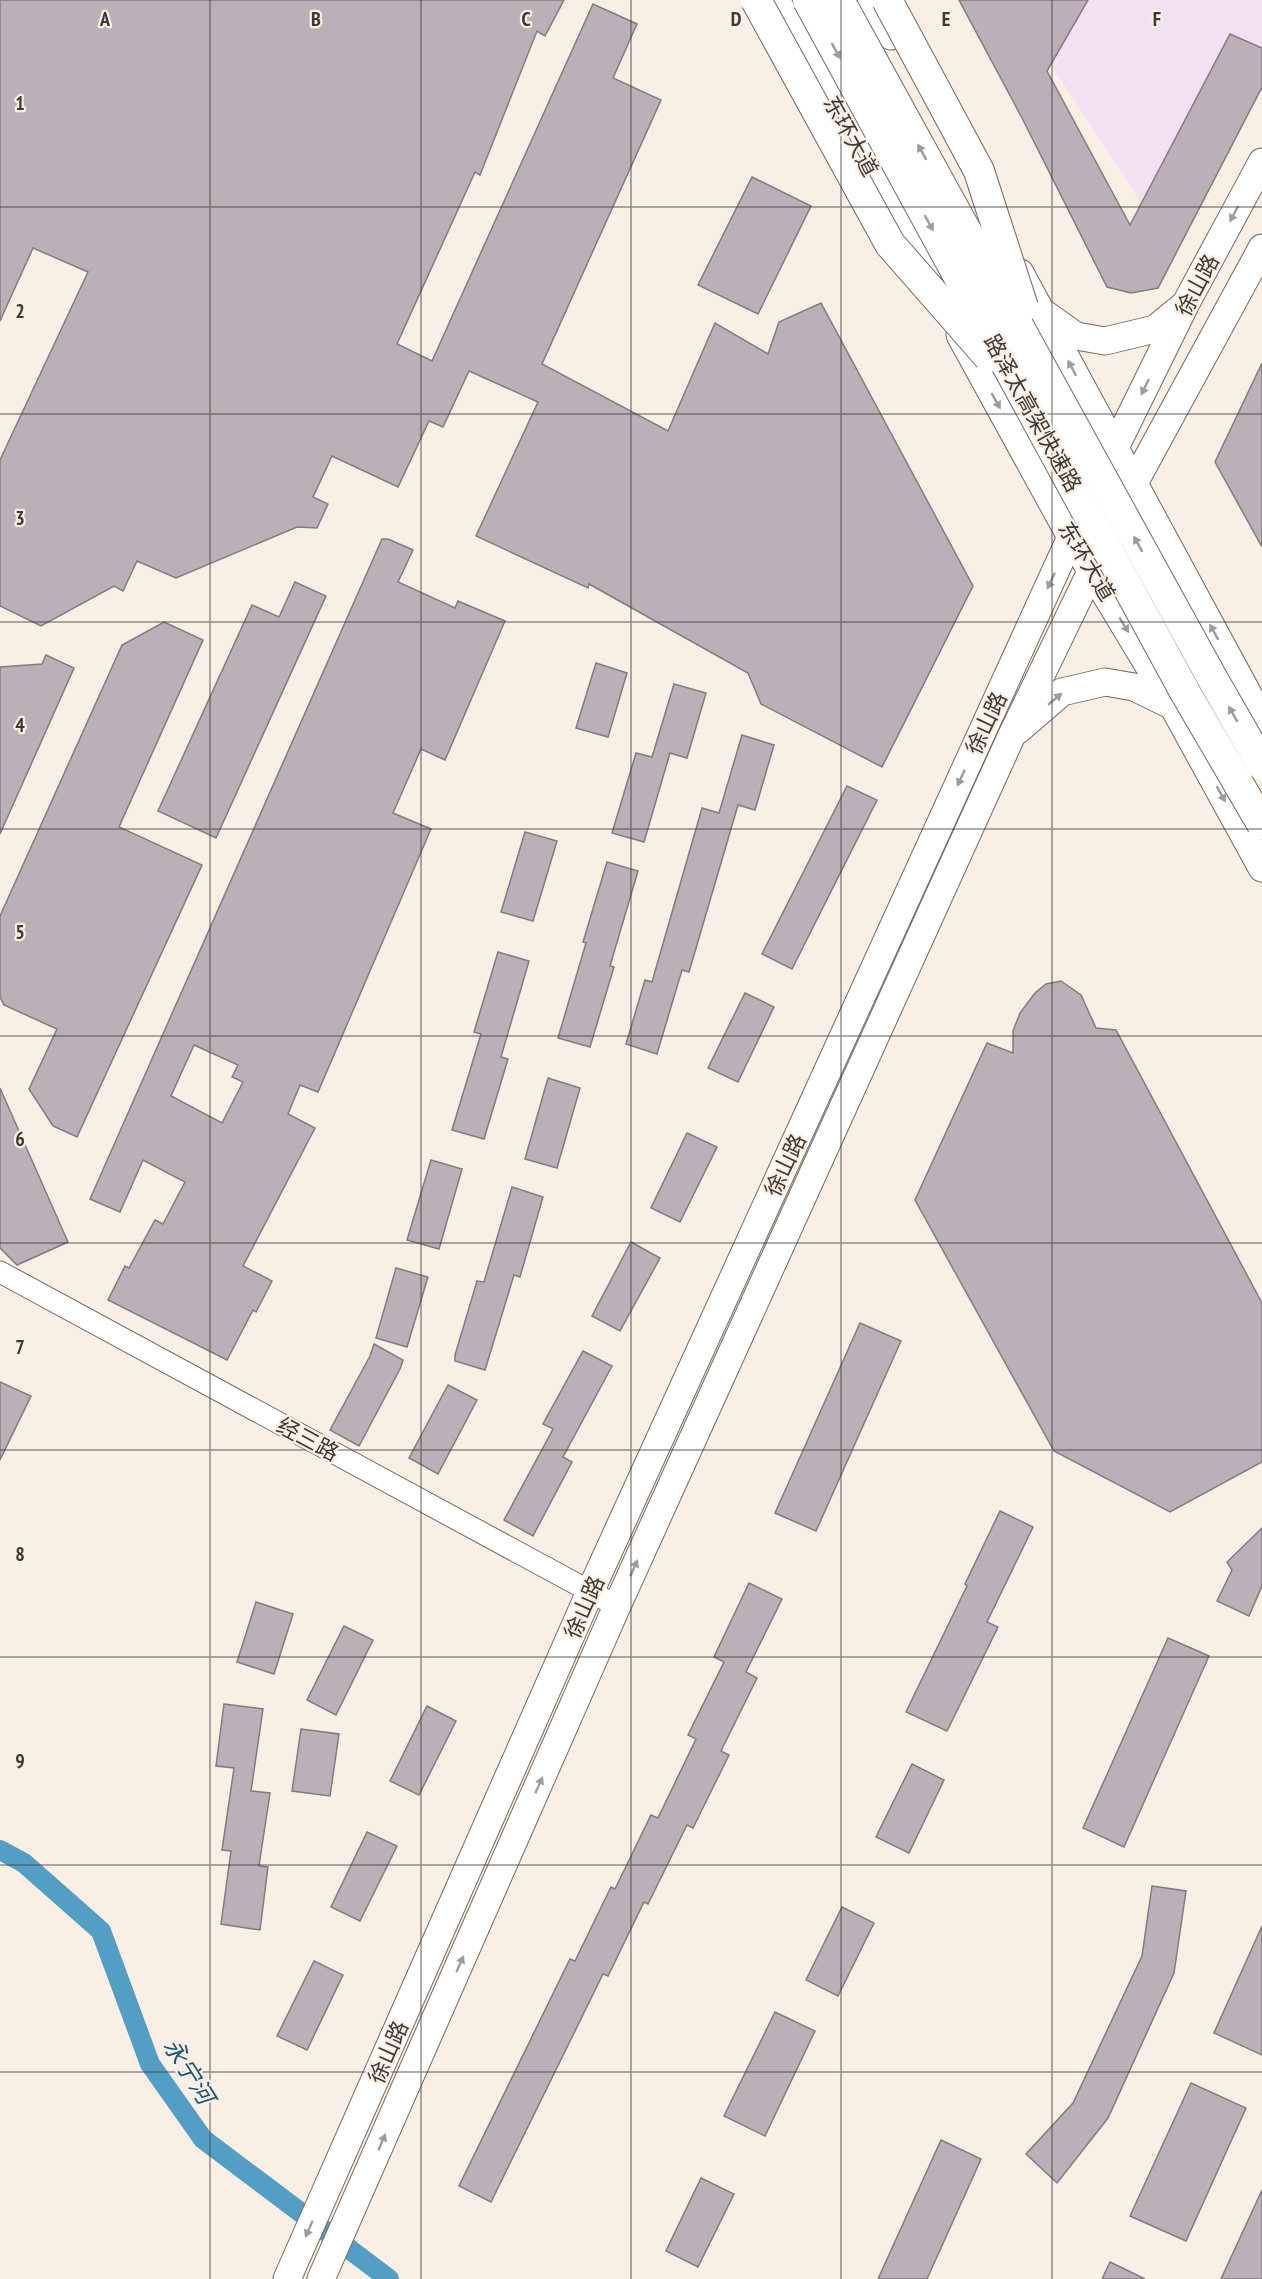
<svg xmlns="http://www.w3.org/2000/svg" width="1262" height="2279" font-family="'PT Sans Narrow','Noto Sans SC',sans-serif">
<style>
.industrial{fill:#f1e1f3}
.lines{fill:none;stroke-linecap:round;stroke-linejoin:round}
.canal{stroke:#529ec5;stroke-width:20}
.building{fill:#bcafb7;stroke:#867980;stroke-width:1.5;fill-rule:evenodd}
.minor-casing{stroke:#736860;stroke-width:23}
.major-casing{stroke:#736860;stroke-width:29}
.minor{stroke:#fff;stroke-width:21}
.major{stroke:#fff;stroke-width:27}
.highway-bridge-casing{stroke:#736860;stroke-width:32;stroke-linecap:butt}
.highway-bridge{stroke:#fff;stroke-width:30}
.oneway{fill:#9e9c9a}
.grid{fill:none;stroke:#3e3935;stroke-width:1.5;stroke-opacity:0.55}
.labels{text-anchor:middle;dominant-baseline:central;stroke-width:4.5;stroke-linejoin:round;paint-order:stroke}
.street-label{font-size:22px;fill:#3e3935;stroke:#faefe5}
.water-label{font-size:24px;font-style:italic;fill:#1b5672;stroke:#faefe5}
.grid-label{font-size:20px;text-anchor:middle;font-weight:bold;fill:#3e3935;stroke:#faefe5;stroke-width:4.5;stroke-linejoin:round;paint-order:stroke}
</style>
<rect width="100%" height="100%" fill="#faefe5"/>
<path class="industrial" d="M 1008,0 L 1262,0 L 1262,90 L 1169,244 Z"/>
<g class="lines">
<path class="canal" d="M 0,1850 L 24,1863 L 101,1931 L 150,2064 L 203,2139 L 389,2279"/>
</g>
<g class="building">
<path d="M 0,0 L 564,0 L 545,36 L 537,31 L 480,175 L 475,172 L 397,344 L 432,361 L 593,4 L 637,24 L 613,78 L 661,100 L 542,364 L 668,431 L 715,323 L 768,354 L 779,322 L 821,303 L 973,586 L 882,767 L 761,704 L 748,673 L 589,584 L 588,588 L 476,536 L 538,402 L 469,371 L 443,427 L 429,421 L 398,487 L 332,456 L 313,497 L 328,504 L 317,528 L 297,527 L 176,578 L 137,561 L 123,591 L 114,586 L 41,626 L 0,606 L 0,460 L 88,272 L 33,248 L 0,321 Z"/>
<path d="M 959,0 L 1088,0 L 1047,71 L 1130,225 L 1230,34 L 1262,48 L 1262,87 L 1158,288 L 1131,293 L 1107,287 L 1022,118 Z"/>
<path d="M 752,177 L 811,206 L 758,314 L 698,285 Z"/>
<path d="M 1262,363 L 1262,547 L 1215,462 Z"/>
<path d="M 382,539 L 388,539 L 413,550 L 398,582 L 455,608 L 458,601 L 505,621 L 445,760 L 421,749 L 393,813 L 431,829 L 318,1092 L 300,1085 L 288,1114 L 315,1128 L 243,1266 L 272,1281 L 256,1312 L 253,1310 L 227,1360 L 108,1300 L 125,1266 L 129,1268 L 155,1220 L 163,1224 L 185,1182 L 143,1160 L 120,1212 L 90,1199 ZM 194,1045 L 238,1065 L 232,1077 L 243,1082 L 222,1123 L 171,1096 Z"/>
<path d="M 295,582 L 326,596 L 216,838 L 158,811 L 252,605 L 279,617 Z"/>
<path d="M 164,622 L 203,640 L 119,827 L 202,865 L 77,1137 L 53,1126 L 29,1089 L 57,1029 L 4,1005 L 0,997 L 0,916 L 122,645 Z"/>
<path d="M 46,655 L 74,668 L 0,834 L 0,667 L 42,664 Z"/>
<path d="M 596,663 L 627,673 L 608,737 L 576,728 Z"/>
<path d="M 674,684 L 706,693 L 687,758 L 670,753 L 644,842 L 612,833 L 636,753 L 652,757 Z"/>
<path d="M 742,735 L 774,745 L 755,810 L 738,805 L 689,972 L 682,970 L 657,1054 L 626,1044 L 645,980 L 652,982 L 702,808 L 719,813 Z"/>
<path d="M 847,786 L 877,800 L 792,969 L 762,954 Z"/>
<path d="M 525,832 L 557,841 L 533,921 L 501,912 Z"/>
<path d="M 607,862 L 638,871 L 610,966 L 614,967 L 590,1047 L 558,1038 L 586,943 L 583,942 Z"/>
<path d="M 498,952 L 529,961 L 501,1057 L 508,1059 L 484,1139 L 452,1130 L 481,1034 L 474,1032 Z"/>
<path d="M 1061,981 L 1081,995 L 1096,1028 L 1116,1030 L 1262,1303 L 1262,1462 L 1170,1512 L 1054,1451 L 915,1200 L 987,1043 L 1013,1053 L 1013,1031 L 1020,1013 L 1035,993 L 1046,984 Z"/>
<path d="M 745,993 L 774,1007 L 738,1082 L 708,1068 Z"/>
<path d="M 548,1078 L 580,1088 L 557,1168 L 525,1159 Z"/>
<path d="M 0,1088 L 68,1242 L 17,1265 L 0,1248 Z"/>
<path d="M 687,1133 L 717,1147 L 680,1222 L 651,1208 Z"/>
<path d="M 431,1160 L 462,1169 L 439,1249 L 407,1240 Z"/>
<path d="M 512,1187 L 543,1197 L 520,1277 L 514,1275 L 485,1370 L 455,1361 L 455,1355 L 477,1281 L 484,1282 Z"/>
<path d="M 631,1242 L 660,1258 L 620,1331 L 592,1316 Z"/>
<path d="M 396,1268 L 428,1277 L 407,1347 L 376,1338 Z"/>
<path d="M 860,1323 L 901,1341 L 816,1531 L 775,1513 Z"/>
<path d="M 374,1344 L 403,1360 L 400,1369 L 359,1446 L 330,1430 L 370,1356 Z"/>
<path d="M 583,1351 L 612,1366 L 563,1457 L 572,1462 L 533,1536 L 504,1520 L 553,1429 L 543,1424 Z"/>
<path d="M 0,1382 L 31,1396 L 0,1460 Z"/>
<path d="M 448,1385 L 477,1400 L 438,1474 L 409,1458 Z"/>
<path d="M 1000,1511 L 1033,1527 L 987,1622 L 998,1627 L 947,1731 L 906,1712 L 967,1586 L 965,1584 Z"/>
<path d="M 1262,1528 L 1262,1586 L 1249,1616 L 1217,1601 L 1232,1570 L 1227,1562 Z"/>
<path d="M 749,1583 L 782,1599 L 746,1672 L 757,1678 L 721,1751 L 729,1755 L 693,1828 L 687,1825 L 648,1904 L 644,1902 L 608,1976 L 603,1974 L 491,2202 L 459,2186 L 570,1959 L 575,1961 L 611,1887 L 615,1889 L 651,1815 L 658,1818 L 696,1739 L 688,1735 L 724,1662 L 714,1657 Z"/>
<path d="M 256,1602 L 293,1614 L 274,1674 L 237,1662 Z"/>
<path d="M 344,1626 L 373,1640 L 336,1715 L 307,1700 Z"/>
<path d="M 1168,1638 L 1209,1656 L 1124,1847 L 1083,1828 Z"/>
<path d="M 224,1704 L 263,1709 L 251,1791 L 270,1793 L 259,1866 L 268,1867 L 260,1930 L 221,1924 L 231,1851 L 222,1850 L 234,1768 L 216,1766 Z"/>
<path d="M 427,1706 L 456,1721 L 419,1795 L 390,1781 Z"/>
<path d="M 301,1729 L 339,1734 L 330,1796 L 292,1791 Z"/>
<path d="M 912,1764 L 944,1780 L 909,1853 L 876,1837 Z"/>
<path d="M 367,1832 L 397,1846 L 360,1921 L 331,1907 Z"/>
<path d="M 1152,1886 L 1186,1891 L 1174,1973 L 1108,2118 L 1057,2183 L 1026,2154 L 1073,2103 L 1142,1956 Z"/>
<path d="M 842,1907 L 874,1923 L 838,1996 L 806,1980 Z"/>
<path d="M 1262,1926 L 1262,2055 L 1214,2033 Z"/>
<path d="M 314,1961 L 343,1975 L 307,2050 L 277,2036 Z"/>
<path d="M 775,2012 L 815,2031 L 765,2136 L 724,2116 Z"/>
<path d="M 1191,2083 L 1246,2108 L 1186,2241 L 1130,2216 Z"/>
<path d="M 941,2140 L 981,2159 L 927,2279 L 878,2279 Z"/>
<path d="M 701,2178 L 734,2194 L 698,2267 L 666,2251 Z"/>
<path d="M 1262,2190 L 1262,2279 L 1221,2279 Z"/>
<path d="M 1110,2262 L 1145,2279 L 1102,2279 Z"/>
</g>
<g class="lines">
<g class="minor-casing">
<path id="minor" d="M 0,1272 L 617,1606"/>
</g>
<g class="major-casing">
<g id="major">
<path d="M 776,0 L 927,275"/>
<path d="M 871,0 L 891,36"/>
<path d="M 1020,273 L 1262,720"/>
<path d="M 1045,314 L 1076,336 L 1105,341 L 1155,329 L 1182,307"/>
<path d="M 960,335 L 1071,537 L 1173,706 L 1262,868"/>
<path d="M 1018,730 L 1062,692 L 1105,682 L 1134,687 L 1173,706"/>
<path d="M 287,2279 L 590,1592 L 1071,537 L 1185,305 L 1262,162"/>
<path d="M 321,2279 L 617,1606 L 1011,737 L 1133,485 L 1262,248"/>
</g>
</g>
<use href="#minor" class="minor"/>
<use href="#major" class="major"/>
<g class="highway-bridge-casing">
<g id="highway-bridge">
<path d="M 756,0 L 890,244 L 989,357"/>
<path d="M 808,0 L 1185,692 L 1262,824"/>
<path d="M 839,0 L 1211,676 L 1262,765"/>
<path d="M 887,0 L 979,171 L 1023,307"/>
</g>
</g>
<use href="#highway-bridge" class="highway-bridge"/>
</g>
<defs><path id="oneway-solid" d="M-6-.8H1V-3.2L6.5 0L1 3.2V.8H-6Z" transform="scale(1.5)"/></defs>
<g class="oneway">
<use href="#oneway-solid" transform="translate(836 51) rotate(61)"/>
<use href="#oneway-solid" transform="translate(922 152) rotate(-119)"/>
<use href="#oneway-solid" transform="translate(1234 214) rotate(118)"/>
<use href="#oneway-solid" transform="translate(929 223) rotate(61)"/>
<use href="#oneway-solid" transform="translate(1072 368) rotate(-118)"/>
<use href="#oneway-solid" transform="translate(1145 387) rotate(116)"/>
<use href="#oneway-solid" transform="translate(996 401) rotate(61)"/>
<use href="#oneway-solid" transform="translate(1138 544) rotate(-119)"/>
<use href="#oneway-solid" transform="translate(1051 581) rotate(115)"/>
<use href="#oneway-solid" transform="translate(1124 625) rotate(59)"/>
<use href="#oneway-solid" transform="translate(1214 632) rotate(-119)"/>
<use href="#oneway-solid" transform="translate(1055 699) rotate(-40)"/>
<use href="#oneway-solid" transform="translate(1233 714) rotate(-120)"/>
<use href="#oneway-solid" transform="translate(961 778) rotate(115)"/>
<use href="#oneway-solid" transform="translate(1221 794) rotate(61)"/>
<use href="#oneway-solid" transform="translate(634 1568) rotate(-66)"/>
<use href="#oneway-solid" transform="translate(539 1785) rotate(-66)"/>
<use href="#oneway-solid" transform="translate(460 1964) rotate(-66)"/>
<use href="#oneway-solid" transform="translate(382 2142) rotate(-66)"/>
<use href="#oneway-solid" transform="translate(309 2229) rotate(114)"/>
</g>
<path class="grid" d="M 210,0 L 210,2279M 421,0 L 421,2279M 631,0 L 631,2279M 841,0 L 841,2279M 1052,0 L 1052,2279M 0,207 L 1262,207M 0,414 L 1262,414M 0,622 L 1262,622M 0,829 L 1262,829M 0,1036 L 1262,1036M 0,1243 L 1262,1243M 0,1450 L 1262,1450M 0,1657 L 1262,1657M 0,1865 L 1262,1865M 0,2072 L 1262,2072"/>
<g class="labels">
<g class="street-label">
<text transform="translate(851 136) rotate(61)">东环大道</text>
<text transform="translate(1197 285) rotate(-62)">徐山路</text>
<text transform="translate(1033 413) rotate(61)">路泽太高架快速路</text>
<text transform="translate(1087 561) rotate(59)">东环大道</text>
<text transform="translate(986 723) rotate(-65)">徐山路</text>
<text transform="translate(785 1165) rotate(-65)">徐山路</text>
<text transform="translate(308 1439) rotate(28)">经三路</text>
<text transform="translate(584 1607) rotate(-66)">徐山路</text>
<text transform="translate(388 2052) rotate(-66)">徐山路</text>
</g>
<g class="water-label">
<text transform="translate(189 2071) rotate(58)">永宁河</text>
</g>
</g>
<g class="grid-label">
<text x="105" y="26">A</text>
<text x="316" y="26">B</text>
<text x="526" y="26">C</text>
<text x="736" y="26">D</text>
<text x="946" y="26">E</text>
<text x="1157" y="26">F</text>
<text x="20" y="110">1</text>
<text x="20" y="318">2</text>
<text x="20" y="525">3</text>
<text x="20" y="732">4</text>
<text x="20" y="939">5</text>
<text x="20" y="1146">6</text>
<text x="20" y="1354">7</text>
<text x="20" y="1561">8</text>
<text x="20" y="1768">9</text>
</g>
</svg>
